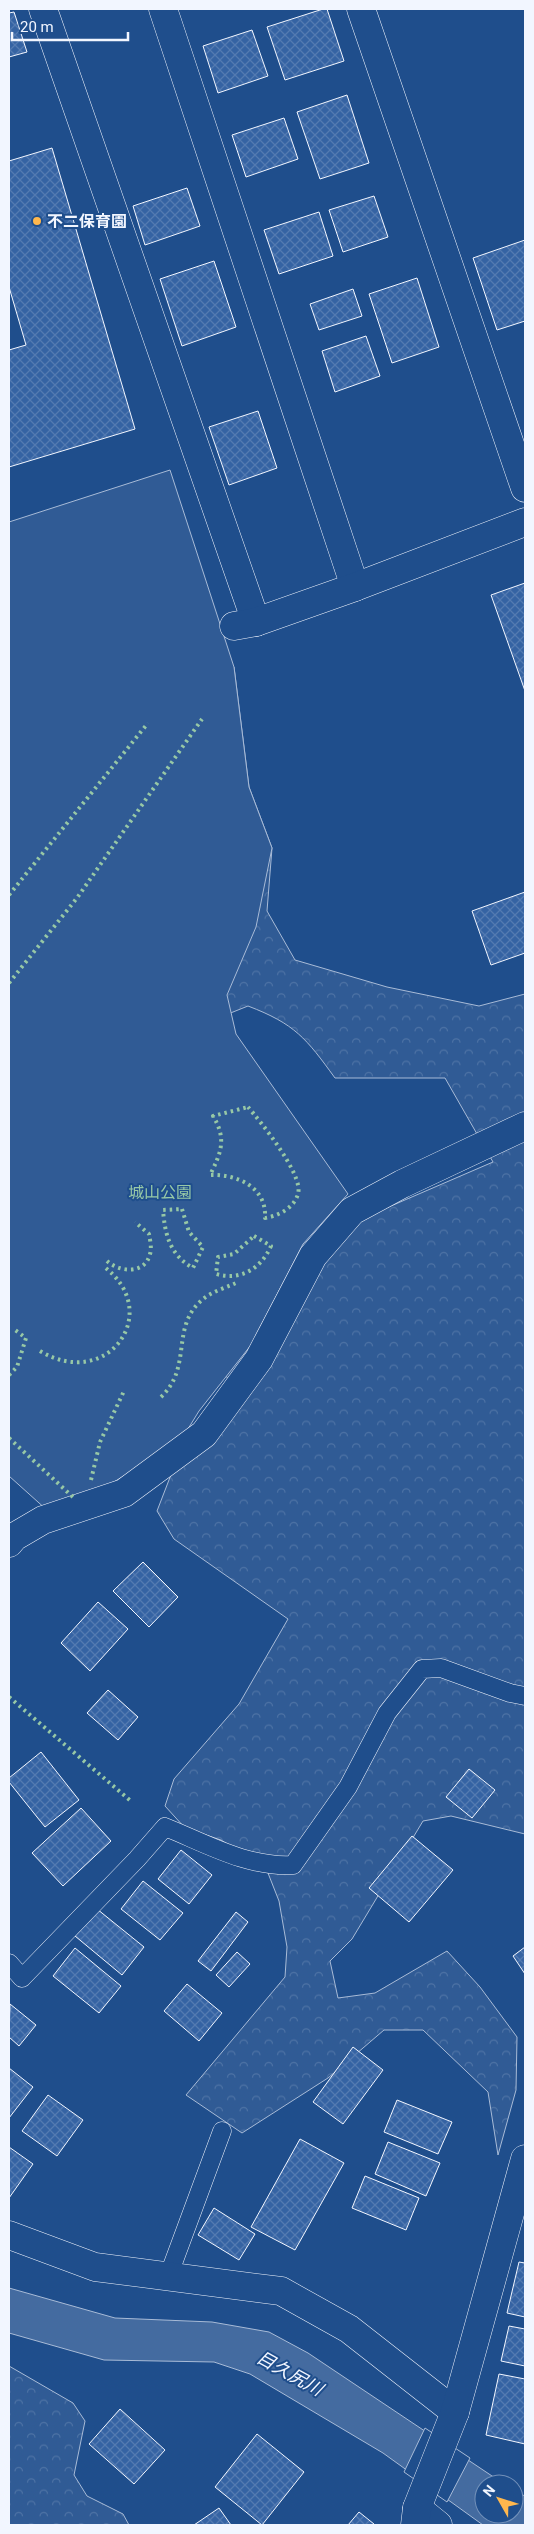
<svg xmlns="http://www.w3.org/2000/svg" width="534" height="2534" font-family="Roboto,'Noto Sans JP',sans-serif">
<style>
.forest{fill:url(#forest-crowns);stroke:#a8bbd7}
.built{fill:#305b95;stroke:#a8bbd7}
.water{fill:#446ba0;stroke:#a8bbd7}
.pier{fill:#1f4e8c;stroke:#a8bbd7}
.building{fill:url(#building-cross-hatch);stroke:#f2f6ff}
.lines{fill:none;stroke-linecap:round;stroke-linejoin:round}
.lane-casing{stroke:#f2f6ff;stroke-width:19}
.street-casing{stroke:#f2f6ff;stroke-width:29}
.lane{stroke:#1f4e8c;stroke-width:18}
.street{stroke:#1f4e8c;stroke-width:28}
.hedge{stroke:#97c8a6;stroke-width:4;stroke-dasharray:2.5 4;stroke-linecap:butt}
.poi-dot{fill:#ffb74d;stroke:#1f4e8c;stroke-width:2}
.labels{text-anchor:middle;dominant-baseline:central;stroke-width:4;stroke-linejoin:round;paint-order:stroke}
.poi-label{font-size:16px;font-weight:bold;fill:#f2f6ff;stroke:#1f4e8c;text-anchor:start}
.park-label{font-size:16px;fill:#97c8a6;stroke:#1f4e8c}
.water-label{font-size:18px;font-style:italic;fill:#f2f6ff;stroke:#1f4e8c}
</style>
<defs>
<pattern id="forest-crowns" width="20" height="18" patternUnits="userSpaceOnUse" patternTransform="scale(1.25)"><rect width="20" height="18" fill="#305b95"/><path d="M2 6a3 3 0 1 1 6 0M12 15a3 3 0 1 1 6 0" fill="none" stroke="#4e73a5"/></pattern>
<pattern id="building-cross-hatch" width="8" height="8" patternUnits="userSpaceOnUse" patternTransform="scale(1.25)"><rect width="8" height="8" fill="#3563a3"/><path d="M0 0l8 8M0 8l8-8" fill="none" stroke="#537ab1"/></pattern>
</defs>
<rect width="100%" height="100%" fill="#1f4e8c"/>
<g class="forest">
<path d="M 234,667 L 249,787 L 272,848 L 267,911 L 295,960 L 387,987 L 479,1006 L 525,994 L 525,1834 L 451,1816 L 423,1821 L 352,1939 L 330,1961 L 338,1998 L 375,1993 L 447,1951 L 480,1987 L 517,2037 L 516,2090 L 498,2155 L 488,2092 L 423,2030 L 384,2030 L 328,2078 L 242,2133 L 186,2095 L 285,1977 L 287,1947 L 279,1901 L 266,1868 L 221,1840 L 185,1828 L 165,1806 L 174,1779 L 239,1704 L 288,1619 L 174,1539 L 157,1511 L 179,1454 L 228,1382 L 227,1377 L 204,1356 L 334,1201 L 377,1212 L 493,1162 L 445,1078 L 335,1078 C 306,1038 295,1024 248,1006 L 213,1020 L 9,944 Z"/>
<path d="M 9,2366 L 73,2403 L 85,2421 L 74,2475 L 87,2496 L 123,2514 L 129,2525 L 9,2525 Z"/>
</g>
<path class="built" d="M 170,470 L 234,667 L 249,787 L 272,848 L 256,927 L 227,995 L 236,1034 L 348,1194 L 303,1244 L 251,1345 L 199,1411 L 180,1442 L 94,1494 L 48,1511 L 9,1476 L 9,522 Z"/>
<path class="water" d="M 9,2288 L 115,2318 L 212,2322 L 269,2332 L 308,2353 L 504,2484 L 484,2484 L 484,2514 L 514,2514 L 514,2491 L 525,2496 L 525,2525 L 483,2525 L 383,2453 L 250,2374 L 214,2362 L 104,2360 L 9,2333 Z"/>
<path class="pier" d="M 425,2428 L 470,2458 L 447,2502 L 404,2472 Z"/>
<g class="building">
<path d="M 323,9 L 327,9 L 344,61 L 285,80 L 267,27 Z"/>
<path d="M 14,12 L 27,52 L 9,57 L 9,13 Z"/>
<path d="M 252,30 L 268,76 L 218,93 L 203,46 Z"/>
<path d="M 347,95 L 369,163 L 320,179 L 297,112 Z"/>
<path d="M 284,118 L 298,159 L 246,177 L 232,135 Z"/>
<path d="M 52,148 L 135,429 L 9,467 L 9,350 L 26,345 L 9,287 L 9,161 Z"/>
<path d="M 187,188 L 200,226 L 145,245 L 133,206 Z"/>
<path d="M 374,196 L 388,237 L 343,252 L 329,210 Z"/>
<path d="M 319,212 L 333,256 L 279,274 L 264,230 Z"/>
<path d="M 525,240 L 525,321 L 497,330 L 473,258 Z"/>
<path d="M 214,261 L 236,327 L 182,346 L 160,279 Z"/>
<path d="M 417,278 L 439,347 L 392,363 L 369,294 Z"/>
<path d="M 353,289 L 362,316 L 319,330 L 310,304 Z"/>
<path d="M 366,336 L 380,376 L 335,392 L 322,351 Z"/>
<path d="M 258,411 L 277,468 L 229,485 L 209,427 Z"/>
<path d="M 525,583 L 525,691 L 491,595 Z"/>
<path d="M 525,892 L 525,953 L 491,965 L 472,911 Z"/>
<path d="M 143,1562 L 178,1597 L 149,1627 L 113,1591 Z"/>
<path d="M 98,1602 L 128,1629 L 90,1671 L 61,1643 Z"/>
<path d="M 108,1690 L 138,1717 L 118,1740 L 87,1713 Z"/>
<path d="M 41,1752 L 79,1800 L 45,1827 L 9,1782 L 9,1778 Z"/>
<path d="M 469,1769 L 495,1790 L 472,1818 L 446,1797 Z"/>
<path d="M 81,1808 L 111,1841 L 63,1886 L 32,1853 Z"/>
<path d="M 412,1836 L 453,1870 L 409,1922 L 369,1888 Z"/>
<path d="M 181,1850 L 212,1875 L 189,1904 L 158,1879 Z"/>
<path d="M 143,1881 L 183,1913 L 160,1940 L 121,1909 Z"/>
<path d="M 97,1909 L 144,1947 L 122,1975 L 75,1936 Z"/>
<path d="M 236,1912 L 248,1922 L 211,1971 L 198,1961 Z"/>
<path d="M 525,1947 L 525,1974 L 513,1956 Z"/>
<path d="M 75,1948 L 121,1986 L 99,2013 L 53,1976 Z"/>
<path d="M 237,1952 L 250,1964 L 229,1987 L 216,1975 Z"/>
<path d="M 187,1984 L 222,2013 L 199,2041 L 164,2011 Z"/>
<path d="M 10,2004 L 36,2025 L 19,2046 L 9,2037 Z"/>
<path d="M 353,2047 L 383,2070 L 343,2124 L 313,2102 Z"/>
<path d="M 9,2068 L 33,2087 L 9,2118 Z"/>
<path d="M 48,2095 L 83,2120 L 57,2156 L 22,2131 Z"/>
<path d="M 397,2100 L 452,2122 L 438,2154 L 384,2132 Z"/>
<path d="M 300,2139 L 344,2163 L 295,2250 L 251,2227 Z"/>
<path d="M 388,2142 L 440,2163 L 426,2196 L 375,2174 Z"/>
<path d="M 9,2147 L 33,2164 L 9,2198 Z"/>
<path d="M 365,2176 L 419,2198 L 406,2230 L 352,2208 Z"/>
<path d="M 214,2208 L 255,2234 L 239,2260 L 198,2235 Z"/>
<path d="M 519,2262 L 525,2263 L 525,2317 L 507,2313 Z"/>
<path d="M 509,2326 L 525,2329 L 525,2366 L 501,2361 Z"/>
<path d="M 499,2374 L 525,2379 L 525,2444 L 486,2435 Z"/>
<path d="M 120,2409 L 165,2450 L 134,2484 L 89,2444 Z"/>
<path d="M 257,2434 L 304,2472 L 262,2525 L 215,2487 Z"/>
<path d="M 219,2508 L 231,2525 L 194,2525 Z"/>
<path d="M 359,2512 L 374,2524 L 374,2525 L 348,2525 Z"/>
</g>
<g class="lines">
<g class="lane-casing">
<g id="lane">
<path d="M 9,1963 L 22,1978 L 137,1859 L 165,1827 C 205,1843 248,1868 293,1865 L 348,1787 L 387,1713 L 422,1669 L 441,1668 L 510,1693 L 525,1696"/>
<path d="M 168,2277 L 222,2131"/>
</g>
</g>
<g class="street-casing">
<g id="street">
<path d="M 43,9 L 256,622"/>
<path d="M 163,9 L 355,587"/>
<path d="M 361,9 L 525,488"/>
<path d="M 234,626 L 256,622 L 355,587 L 525,522"/>
<path d="M 9,1543 L 14,1537 L 43,1520 L 124,1493 L 204,1434 L 259,1359 L 313,1256 L 352,1211 L 402,1184 L 525,1126"/>
<path d="M 9,2235 L 95,2267 L 281,2291 L 349,2329 L 455,2412"/>
<path d="M 417,2508 L 438,2525"/>
<path d="M 415,2525 L 417,2508 L 455,2412 L 525,2159"/>
</g>
</g>
<use href="#lane" class="lane"/>
<use href="#street" class="street"/>
<g class="hedge">
<path d="M 9,895 L 148,723"/>
<path d="M 9,983 L 77,898 L 202,719"/>
<path d="M 248,1107 C 260,1121 304,1175 298,1194 C 294,1208 278,1216 265,1218 C 267,1187 237,1174 210,1175 C 221,1153 227,1139 213,1116 Z"/>
<path d="M 182,1209 L 189,1232 L 203,1247 L 193,1268 C 170,1255 165,1235 163,1210 Z"/>
<path d="M 254,1236 L 271,1246 C 261,1269 240,1281 216,1274 L 218,1257 L 234,1254 Z"/>
<path d="M 107,1261 C 119,1272 145,1275 150,1254 C 152,1248 150,1240 149,1234 L 135,1222"/>
<path d="M 40,1351 C 108,1392 165,1311 103,1266"/>
<path d="M 9,1375 L 17,1367 L 26,1338 L 15,1330"/>
<path d="M 161,1397 C 193,1367 170,1327 202,1300 C 211,1292 225,1288 236,1283"/>
<path d="M 9,1438 L 74,1498"/>
<path d="M 91,1480 L 100,1442 L 124,1391"/>
<path d="M 9,1697 L 132,1802"/>
</g>
</g>
<circle class="poi-dot" cx="37" cy="221" r="5"/>
<g class="labels">
<g class="poi-label">
<text x="47" y="221">不二保育園</text>
</g>
<g class="park-label">
<text x="160" y="1192">城山公園</text>
</g>
<g class="water-label">
<text transform="translate(290 2373) rotate(29)">目久尻川</text>
</g>
</g>
<rect width="534" height="2534" fill="none" stroke="#f2f6ff" stroke-width="20"/>
<g transform="translate(499 2499) rotate(309)"><circle r="24" fill="#1f4e8c" stroke="#7391ba"/>
<path d="M0-4L9 19L0 12L-9 19Z" fill="#ffb74d"/>
<text y="-8" font-size="14" font-weight="bold" text-anchor="middle" fill="#f2f6ff">N</text>
</g>
<path d="M12 32v8h116v-8" fill="none" stroke="#f2f6ff" stroke-width="2.5"/>
<text x="20" y="32" font-size="15" fill="#f2f6ff" stroke="#1f4e8c" stroke-width="4" paint-order="stroke">20 m</text>
</svg>
